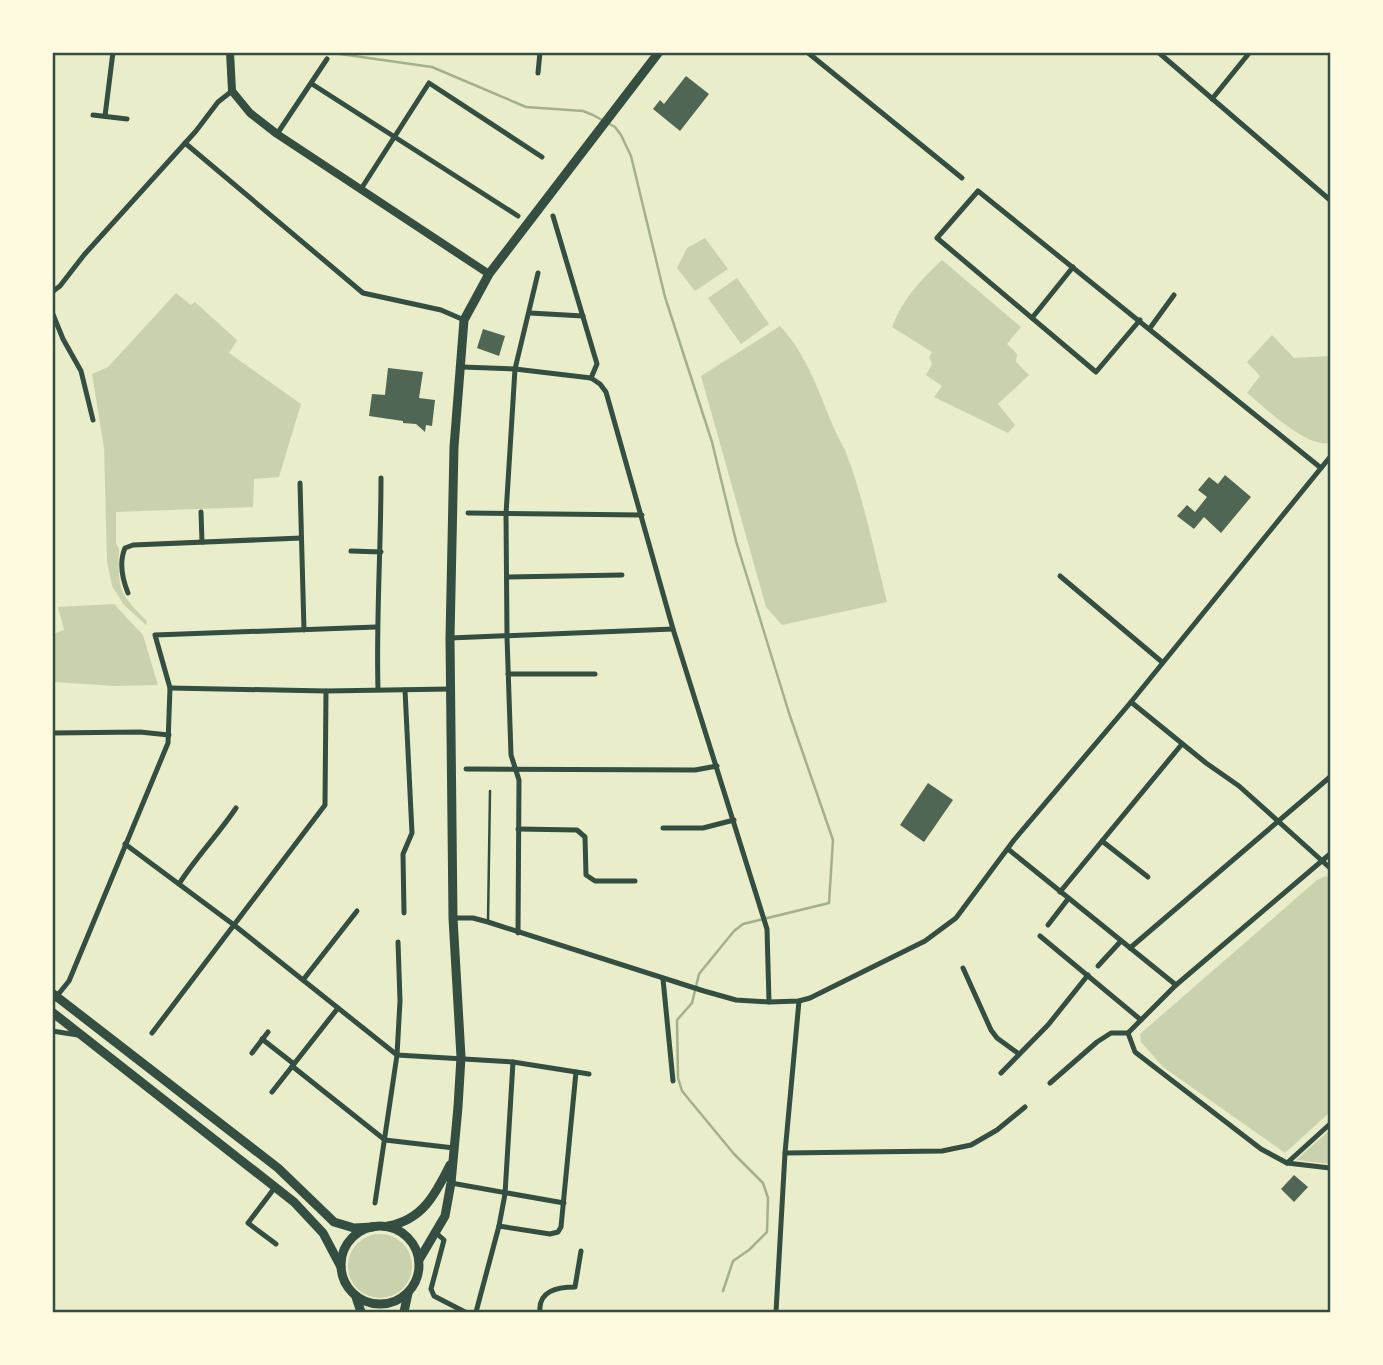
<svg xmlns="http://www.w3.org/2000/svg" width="1383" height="1365" font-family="'Sofia Sans Condensed',sans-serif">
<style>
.green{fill:#cad2ad}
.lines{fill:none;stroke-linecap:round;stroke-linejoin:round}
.stream{stroke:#a3b18a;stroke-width:2.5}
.building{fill:#4f6655}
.service{stroke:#344e41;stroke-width:2.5}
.minor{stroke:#344e41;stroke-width:5}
.secondary{stroke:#344e41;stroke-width:8}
.primary{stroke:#344e41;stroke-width:9}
.trunk{stroke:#344e41;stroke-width:9}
.neatline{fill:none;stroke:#344e41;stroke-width:2.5}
</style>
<rect width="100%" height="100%" fill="#e9edc9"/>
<g class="green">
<path d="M 705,238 L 728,269 L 695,291 L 677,268 L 687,248 Z"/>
<path d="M 942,260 L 1021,327 L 1007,344 L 1017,354 L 1016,362 L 1029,375 L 998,404 L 1015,425 L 1008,433 L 934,397 L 942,386 L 926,375 L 932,364 L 929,357 L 932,352 L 892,327 C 904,297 919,282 942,260 Z"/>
<path d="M 737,278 L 769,324 L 741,344 L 708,298 Z"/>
<path d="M 176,293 L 191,305 L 195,302 L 237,340 L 229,353 L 301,404 L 279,477 L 254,479 L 253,507 L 116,512 L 116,543 L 119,549 C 118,588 118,593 147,621 L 146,625 L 124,605 L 112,586 L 107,561 L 104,448 L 92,374 L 108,367 Z"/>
<path d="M 780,326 C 807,355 818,390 833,426 C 836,434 841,442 845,450 C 864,499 874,551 887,602 L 782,625 L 766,607 L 701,376 Z"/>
<path d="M 1272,335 L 1294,358 L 1330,356 L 1330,443 C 1305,447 1267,409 1247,393 L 1260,376 L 1247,362 Z"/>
<path d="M 114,604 L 143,635 L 158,685 L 117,686 L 53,682 L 53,634 L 64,630 L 58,607 Z"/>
<path d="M 1326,876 L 1330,879 L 1330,1112 L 1285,1153 L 1163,1067 L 1141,1042 L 1140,1034 L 1317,880 Z"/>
<path d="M 1330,1130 L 1330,1164 L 1296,1160 Z"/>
<circle cx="380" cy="1266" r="32"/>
</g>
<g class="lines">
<path class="stream" d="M 326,52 L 432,67 L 526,107 L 583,111 L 593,115 L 615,127 L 621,135 L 631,156 L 665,297 L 712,442 L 736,541 L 789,713 L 833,840 L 829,903 L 743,924 L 734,931 L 699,974 L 692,1003 L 677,1020 L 678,1078 L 682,1091 L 734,1154 L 763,1183 L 768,1198 L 767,1232 L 749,1250 L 733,1261 L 723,1291"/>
</g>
<g class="building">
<path d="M 686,76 L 709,94 L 680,131 L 653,109 L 660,100 L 664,104 Z"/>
<path d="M 483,329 L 505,336 L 499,356 L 477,348 Z"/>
<path d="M 388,368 L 423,372 L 419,398 L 435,400 L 432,426 L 426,425 L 425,432 L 416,424 L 403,423 L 403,421 L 369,416 L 372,394 L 385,395 Z"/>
<path d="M 1225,475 L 1251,497 L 1221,533 L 1204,517 L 1194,529 L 1177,516 L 1187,505 L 1195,512 L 1207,497 L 1198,490 L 1209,477 L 1218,484 Z"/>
<path d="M 928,783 L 953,800 L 924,842 L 900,825 Z"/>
<path d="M 1294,1175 L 1308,1187 L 1294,1202 L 1281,1189 Z"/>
</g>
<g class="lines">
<path class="service" d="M 488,922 L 490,791"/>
<g class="minor">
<path d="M 807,52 L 962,178"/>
<path d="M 1158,52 L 1330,200"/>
<path d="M 538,73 L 540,52"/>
<path d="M 312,84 L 518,216"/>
<path d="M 1212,99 L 1250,52"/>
<path d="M 93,115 L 127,119"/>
<path d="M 105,116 L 113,52"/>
<path d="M 277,134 L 327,59"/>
<path d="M 185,143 L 363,293 L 441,310 L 464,320"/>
<path d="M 361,189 L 429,83 L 542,157"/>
<path d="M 553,216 L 597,364 L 591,378"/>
<path d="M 52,292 L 60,286 L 84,255 L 196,131 L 218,102 L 232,91"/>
<path d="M 52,312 L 63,339 L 81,371 L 93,420"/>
<path d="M 530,313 L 583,316"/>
<path d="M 1032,318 L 1073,267"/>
<path d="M 1140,320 L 1096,372 L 937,238 L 978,191 L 1321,468"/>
<path d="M 1150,328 L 1174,295"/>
<path d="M 462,367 L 515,369 L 591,378 L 600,384 L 606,392 L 673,629 L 767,929 L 769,1002"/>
<path d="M 300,483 L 304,630"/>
<path d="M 201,512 L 202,542"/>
<path d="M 468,513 L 642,515"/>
<path d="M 351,551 L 381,552"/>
<path d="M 1060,576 L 1162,662"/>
<path d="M 507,577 L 622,575"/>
<path d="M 128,593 C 122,578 119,562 125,548 L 133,545 L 301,538"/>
<path d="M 450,638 L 673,629"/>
<path d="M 508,674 L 595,674"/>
<path d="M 170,688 L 326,691 L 450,689"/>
<path d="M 378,689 C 376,619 381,549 381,478"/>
<path d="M 1131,702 L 1206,763 L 1239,786 L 1330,868"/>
<path d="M 52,733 L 140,732 L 169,735"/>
<path d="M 466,769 L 695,770 L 717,766"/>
<path d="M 663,828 L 703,828 L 734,820"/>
<path d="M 518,829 L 577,830 L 585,837 L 586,875 L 595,881 L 635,881"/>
<path d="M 1102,841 L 1148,877"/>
<path d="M 125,844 L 234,925 L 397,1055 L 513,1062 L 589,1074"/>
<path d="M 1008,849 L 1176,985"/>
<path d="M 179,884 C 196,857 218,835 236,808"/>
<path d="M 1060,892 L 1182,744"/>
<path d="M 404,913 L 403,854 L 412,833 L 405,690"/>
<path d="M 453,918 L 473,918 L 488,922 L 704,991 L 736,1000 L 769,1002 L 799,1001 L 810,998 L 925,941 L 956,918 L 1014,840 L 1131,702 L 1330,457"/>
<path d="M 1048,925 L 1068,899"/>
<path d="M 518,933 L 519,780 L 511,755 L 507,637 L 506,514 L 515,369 L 538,273"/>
<path d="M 1040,936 L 1141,1020"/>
<path d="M 1130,948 L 1330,777"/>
<path d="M 1098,966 L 1121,941"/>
<path d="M 963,968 L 991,1030 L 997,1038 L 1019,1054"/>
<path d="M 663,979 L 673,1081"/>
<path d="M 303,980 L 357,911"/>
<path d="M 52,1002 L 69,981 L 168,743 L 170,688 L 155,635 L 376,627"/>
<path d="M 52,1031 L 78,1035"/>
<path d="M 152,1033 L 325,805 L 326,691"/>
<path d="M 1128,1033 L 1135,1052 L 1261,1149 L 1287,1163 L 1330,1168"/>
<path d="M 262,1039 L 294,1064"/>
<path d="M 252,1053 L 268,1032"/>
<path d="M 292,1066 L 385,1140 L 454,1148"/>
<path d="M 1001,1073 L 1048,1025 L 1088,975"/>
<path d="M 1050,1083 L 1097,1042 L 1111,1033 L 1128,1033 L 1176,985 L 1330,854"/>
<path d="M 272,1092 L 338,1008"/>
<path d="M 785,1153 L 942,1151 L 971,1145 L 997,1130 L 1025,1107"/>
<path d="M 1287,1163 L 1330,1124"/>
<path d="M 451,1183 L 564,1203"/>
<path d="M 276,1186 L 248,1223 L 276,1244"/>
<path d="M 375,1203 L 397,1055 L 400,1001 L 398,942"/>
<path d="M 499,1226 L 550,1234 L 558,1232 L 561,1227 L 576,1072"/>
<path d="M 435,1232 L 444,1240 L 431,1289 L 434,1296 L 465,1312"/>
<path d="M 476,1312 L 499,1226 L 505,1194 L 513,1062"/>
<path d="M 540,1312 C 538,1291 557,1287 575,1287 L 581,1251"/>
<path d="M 776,1312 L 785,1153 L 799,1001"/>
</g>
<path class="secondary" d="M 230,52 L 232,91 L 250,113 L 277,134 L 489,274"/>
<g class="primary">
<path d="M 52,993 L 278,1168 L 334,1222 L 354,1228 L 373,1227"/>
<path d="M 52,1012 L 294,1202 L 323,1233 L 341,1267"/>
</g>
<g class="trunk">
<circle cx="380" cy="1265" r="39"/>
<path d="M 388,1226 C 423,1220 436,1193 450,1165"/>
<path d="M 419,1260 L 445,1216 L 451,1183 L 458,1107 L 461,1057 L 453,918 L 450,638 L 454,447 L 464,320 L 489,274 L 659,52"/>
<path d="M 356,1297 L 361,1312"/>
<path d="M 404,1312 L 408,1293"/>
</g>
</g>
<rect width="1383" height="1365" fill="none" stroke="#fefae0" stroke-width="108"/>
<rect x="54" y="54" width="1275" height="1257" class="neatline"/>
</svg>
